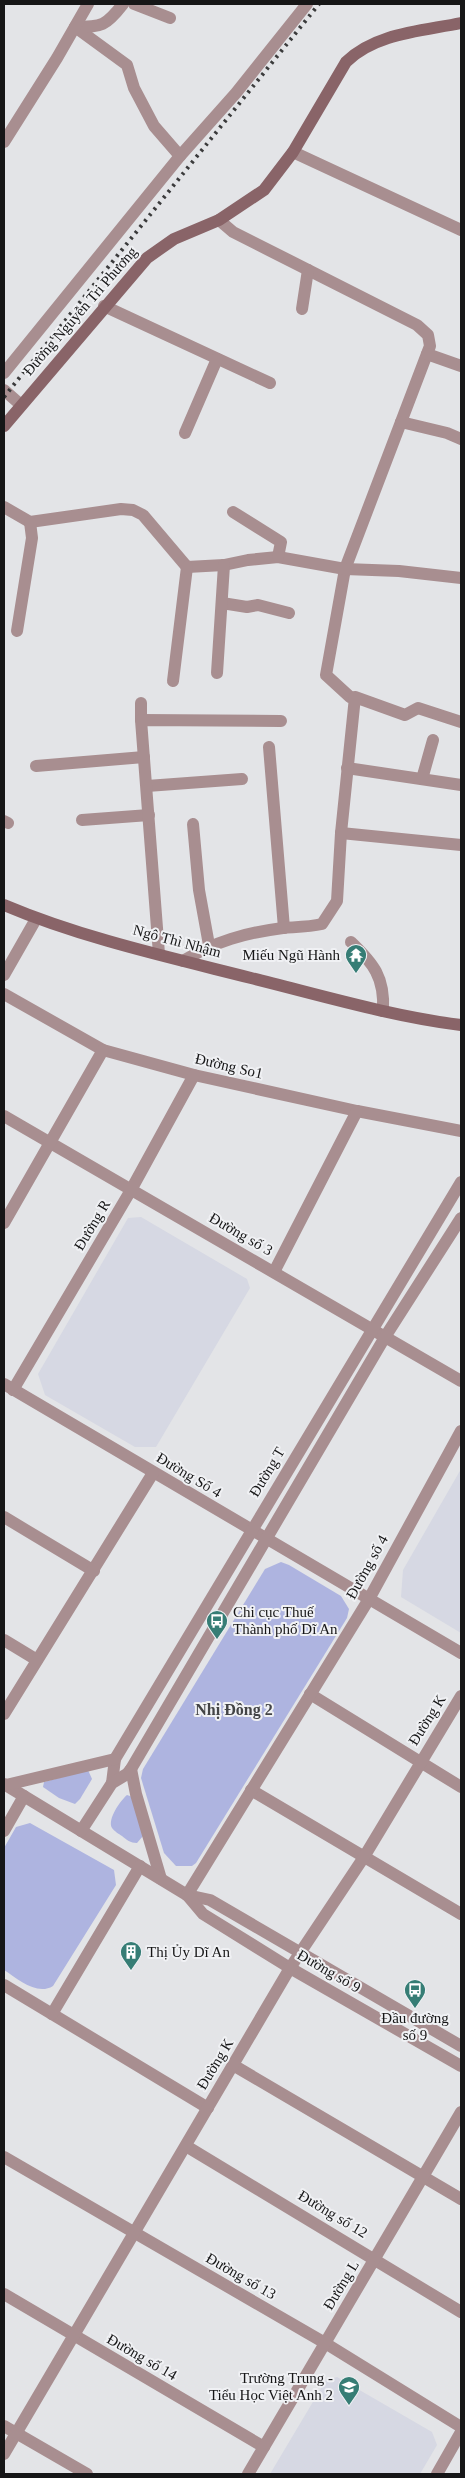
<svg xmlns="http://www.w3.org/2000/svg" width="465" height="2478" font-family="Georgia,serif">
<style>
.built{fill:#d6d8e3}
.green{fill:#aeb4e0}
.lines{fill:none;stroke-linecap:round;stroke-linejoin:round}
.street{stroke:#a88e90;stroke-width:12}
.secondary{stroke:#896468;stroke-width:12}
.rail{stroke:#3a3a3b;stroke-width:4;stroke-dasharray:2.5 5;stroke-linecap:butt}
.labels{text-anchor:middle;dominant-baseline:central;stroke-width:4;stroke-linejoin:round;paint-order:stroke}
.street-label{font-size:15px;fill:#161617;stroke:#f0f1f4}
.poi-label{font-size:15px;fill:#161617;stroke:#f0f1f4;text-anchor:end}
.neighbourhood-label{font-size:16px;font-weight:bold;fill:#434446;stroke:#f0f1f4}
</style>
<rect width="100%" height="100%" fill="#e3e4e7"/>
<g class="built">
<path d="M 141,1217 L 247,1279 L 250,1288 L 156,1447 L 135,1447 L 45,1395 L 38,1374 L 128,1218 Z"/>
<path d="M 461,1469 L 461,1633 L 401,1597 L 403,1570 Z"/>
<path d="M 337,2377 L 432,2432 L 437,2445 L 420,2474 L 270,2474 L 326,2380 Z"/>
</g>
<g class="green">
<path d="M 281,1562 L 289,1565 L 341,1596 L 349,1609 L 347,1618 L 196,1863 L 192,1866 L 176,1866 L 164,1853 L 141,1778 L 143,1769 L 265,1569 Z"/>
<path d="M 88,1770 L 92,1779 L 80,1799 L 75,1804 L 59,1798 L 43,1787 L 44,1782 Z"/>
<path d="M 127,1795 L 133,1797 L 143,1836 L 137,1843 C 130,1843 127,1840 122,1836 C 119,1834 114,1831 112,1828 C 107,1819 121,1800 127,1795 Z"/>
<path d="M 30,1823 L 114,1870 L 116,1885 L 53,1986 C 37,1996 18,1979 4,1970 L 4,1848 L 16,1827 Z"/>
</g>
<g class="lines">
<g class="street">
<path d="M 134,4 L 170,18"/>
<path d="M 75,27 L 127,65 L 134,88 L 154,126 L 180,156"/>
<path d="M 75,27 C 102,27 106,26 123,4"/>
<path d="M 4,142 L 57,58 L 88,4"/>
<path d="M 293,152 L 461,230"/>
<path d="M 219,220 L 233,232 L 417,325 L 428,335 L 430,346 L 345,569 L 326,675 L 350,697"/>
<path d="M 104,306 L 270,383"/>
<path d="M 302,309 L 308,270"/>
<path d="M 427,354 L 461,366"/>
<path d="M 4,373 L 180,156 L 236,93 L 307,4"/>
<path d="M 4,390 L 21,405"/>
<path d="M 401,422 L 447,433 L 461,439"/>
<path d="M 185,433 L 217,359"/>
<path d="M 4,507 L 30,522 L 121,509 L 133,510 L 143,515 L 187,567 L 224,565 L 248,560 L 278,557 L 345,569 L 399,571 L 461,578"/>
<path d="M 233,512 L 281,542 L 278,557"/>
<path d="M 222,603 L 247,607 L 258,605 L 289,613"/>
<path d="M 17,631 L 32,538 L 30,522"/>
<path d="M 217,673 L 224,565"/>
<path d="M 173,681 L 187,567"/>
<path d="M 141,703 L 141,720"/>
<path d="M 269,747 L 284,928"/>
<path d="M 36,766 L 144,757"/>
<path d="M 347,768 L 461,785"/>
<path d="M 422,779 L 433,740"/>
<path d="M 147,786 L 242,779"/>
<path d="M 82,820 L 149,815"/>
<path d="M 4,821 L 8,823"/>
<path d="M 193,824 L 199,890 L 209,945"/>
<path d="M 341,833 L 461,845"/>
<path d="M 351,942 C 373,963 385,977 383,1011"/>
<path d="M 159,954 L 141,720 L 281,721"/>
<path d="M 183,961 C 216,941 245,933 283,928 C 296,927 309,927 322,924 L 337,901 L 341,833 L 355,697 L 405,715 L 418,708 L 461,722"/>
<path d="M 4,975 L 36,919"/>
<path d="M 4,994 L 103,1050 L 194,1075 L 357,1111 L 461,1131"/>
<path d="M 4,1116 L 461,1381"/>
<path d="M 4,1223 L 103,1050"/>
<path d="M 274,1272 L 357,1111"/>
<path d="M 4,1384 L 461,1653"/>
<path d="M 13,1390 L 131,1190 L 194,1075"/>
<path d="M 4,1517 L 94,1571"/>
<path d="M 4,1640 L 37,1660"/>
<path d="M 310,1694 L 461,1787"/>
<path d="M 4,1714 L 153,1473"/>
<path d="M 131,1769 L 136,1794 L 161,1879"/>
<path d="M 112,1783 L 115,1759 L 461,1182"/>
<path d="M 4,1784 L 187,1895 L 210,1900 L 461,2046"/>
<path d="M 6,1785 L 115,1759"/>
<path d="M 251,1790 L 461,1914"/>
<path d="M 4,1831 L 24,1796"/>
<path d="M 81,1831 L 112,1783 L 127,1774 L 131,1769 L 385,1337 L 461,1218"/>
<path d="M 187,1895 L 369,1599 L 461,1431"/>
<path d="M 187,1895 L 203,1914 L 290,1968 L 461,2066"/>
<path d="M 4,1985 L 208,2108"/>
<path d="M 52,2014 L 140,1866"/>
<path d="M 233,2065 L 461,2199"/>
<path d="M 186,2146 L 461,2312"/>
<path d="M 4,2157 L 325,2343 L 461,2427"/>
<path d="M 4,2294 L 264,2447"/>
<path d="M 4,2426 L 87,2474"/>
<path d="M 4,2454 L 290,1968 L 364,1857 L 461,1696"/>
<path d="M 248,2474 L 461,2112"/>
<path d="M 437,2474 L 461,2432"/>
</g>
<g class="secondary">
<path d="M 4,426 L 147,258 L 174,239 L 219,220 L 264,190 L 293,152 L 346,62 C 375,33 423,31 461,23"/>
<path d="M 4,905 C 82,938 168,957 251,978 C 320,995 390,1016 461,1025"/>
</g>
<path class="rail" d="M 4,397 L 319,4"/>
</g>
<defs>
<g id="temple-pin" transform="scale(1.125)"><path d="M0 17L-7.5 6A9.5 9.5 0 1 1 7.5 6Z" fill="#367d75" stroke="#f0f1f4"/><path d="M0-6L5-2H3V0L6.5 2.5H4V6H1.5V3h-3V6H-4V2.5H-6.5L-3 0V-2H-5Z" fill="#fff"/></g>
<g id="bus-pin" transform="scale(1.125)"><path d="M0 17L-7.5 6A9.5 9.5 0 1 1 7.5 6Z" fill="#367d75" stroke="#f0f1f4"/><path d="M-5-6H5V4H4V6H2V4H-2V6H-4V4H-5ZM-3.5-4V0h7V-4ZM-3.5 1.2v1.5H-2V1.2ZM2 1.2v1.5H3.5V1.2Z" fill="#fff"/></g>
<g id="building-pin" transform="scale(1.125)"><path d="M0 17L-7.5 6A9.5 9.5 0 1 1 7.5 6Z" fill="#367d75" stroke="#f0f1f4"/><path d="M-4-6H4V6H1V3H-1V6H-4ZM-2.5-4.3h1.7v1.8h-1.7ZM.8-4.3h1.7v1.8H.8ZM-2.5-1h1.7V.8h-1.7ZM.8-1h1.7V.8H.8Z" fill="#fff"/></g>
<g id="school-pin" transform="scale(1.125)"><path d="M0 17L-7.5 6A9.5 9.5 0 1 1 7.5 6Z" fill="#367d75" stroke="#f0f1f4"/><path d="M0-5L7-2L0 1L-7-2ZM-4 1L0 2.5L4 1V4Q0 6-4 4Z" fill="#fff"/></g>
</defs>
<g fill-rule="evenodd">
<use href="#temple-pin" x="356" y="955"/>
<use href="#bus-pin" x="217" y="1621"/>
<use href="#building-pin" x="131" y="1952"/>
<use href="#bus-pin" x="415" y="1990"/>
<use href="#school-pin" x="349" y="2387"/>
</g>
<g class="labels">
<g class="street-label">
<text transform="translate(80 311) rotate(-49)">Đường Nguyễn Tri Phương</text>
<text transform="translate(177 941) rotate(15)">Ngô Thì Nhậm</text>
<text transform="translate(229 1066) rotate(13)">Đường So1</text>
<text transform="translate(92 1225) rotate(-59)">Đường R</text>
<text transform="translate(241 1234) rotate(30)">Đường số 3</text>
<text transform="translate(267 1472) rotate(-59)">Đường T</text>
<text transform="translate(189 1475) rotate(31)">Đường Số 4</text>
<text transform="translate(367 1567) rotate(-61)">Đường số 4</text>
<text transform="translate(427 1720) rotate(-58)">Đường K</text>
<text transform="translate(329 1971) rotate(30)">Đường số 9</text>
<text transform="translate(215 2064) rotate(-59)">Đường K</text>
<text transform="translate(333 2214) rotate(31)">Đường số 12</text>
<text transform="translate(241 2276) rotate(30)">Đường số 13</text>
<text transform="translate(341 2285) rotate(-59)">Đường L</text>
<text transform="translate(142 2357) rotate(30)">Đường số 14</text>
</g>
<g class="poi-label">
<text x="340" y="955">Miếu Ngũ Hành</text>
<text x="233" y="1612" text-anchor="start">Chi cục Thuế<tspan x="233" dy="17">Thành phố Dĩ An</tspan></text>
<text x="147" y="1952" text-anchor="start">Thị Ủy Dĩ An</text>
<text x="415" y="2018" text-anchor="middle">Đầu đường<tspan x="415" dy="17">số 9</tspan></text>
<text x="333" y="2378">Trường Trung -<tspan x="333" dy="17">Tiểu Học Việt Anh 2</tspan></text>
</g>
<g class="neighbourhood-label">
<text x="234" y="1709">Nhị Đồng 2</text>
</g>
</g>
<rect width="465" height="2478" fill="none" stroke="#161617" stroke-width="10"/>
</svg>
